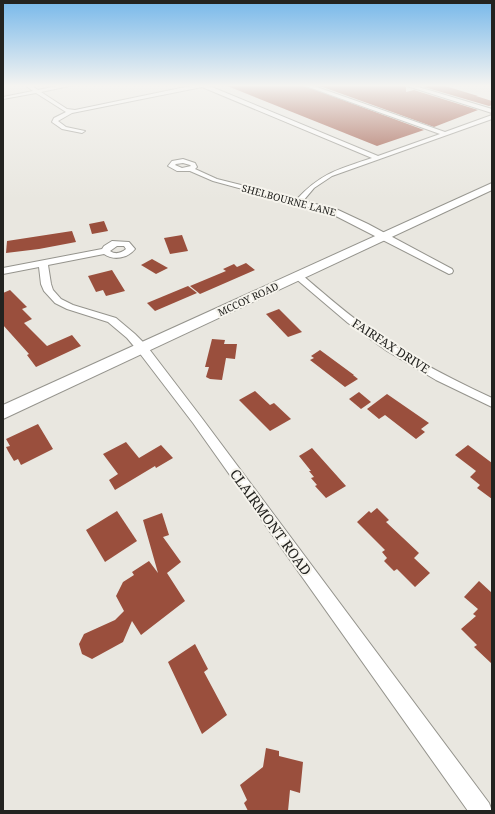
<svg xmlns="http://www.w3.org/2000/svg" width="495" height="814" font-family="'Noto Serif',serif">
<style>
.building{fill:#9a4f3d}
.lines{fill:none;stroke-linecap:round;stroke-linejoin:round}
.minor-casing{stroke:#95948d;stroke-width:2}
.secondary-casing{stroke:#95948d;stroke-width:2}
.minor{fill:#fff;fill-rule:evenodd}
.secondary{fill:#fff;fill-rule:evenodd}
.labels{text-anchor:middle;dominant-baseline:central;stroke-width:4;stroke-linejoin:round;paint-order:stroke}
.far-street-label{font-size:10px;fill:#232320;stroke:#f6f4ed}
.street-label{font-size:12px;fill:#232320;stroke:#f6f4ed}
.near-street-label{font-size:14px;fill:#232320;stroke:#f6f4ed}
</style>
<rect width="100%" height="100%" fill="#e9e7e0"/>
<g class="building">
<path d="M 225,85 L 302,85 L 424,130 L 377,146 Z"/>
<path d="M 317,85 L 403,85 L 406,87 L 406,92 L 414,90 L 478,110 L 434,127 Z"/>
<path d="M 430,85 L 442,85 L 478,96 L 476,96 L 492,101 L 492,105 L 489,106 L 424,87 Z"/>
<path d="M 104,221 L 108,231 L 92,234 L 89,224 Z"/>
<path d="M 72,231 L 76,242 L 39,249 L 6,253 L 7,241 Z"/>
<path d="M 182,235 L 188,251 L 170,254 L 164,238 Z"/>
<path d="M 152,259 L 168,268 L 156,274 L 141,265 Z"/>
<path d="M 246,263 L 255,270 L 200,294 L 190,286 L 226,271 L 223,269 L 234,264 L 237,267 Z"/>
<path d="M 112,270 L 125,291 L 106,296 L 103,290 L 96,292 L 88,276 Z"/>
<path d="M 188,286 L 197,293 L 155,311 L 147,303 Z"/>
<path d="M 10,290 L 27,307 L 22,309 L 32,319 L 24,323 L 47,346 L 72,335 L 81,346 L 36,367 L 27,355 L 29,354 L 3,325 L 3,293 Z"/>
<path d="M 279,309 L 302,332 L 288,337 L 266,314 Z"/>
<path d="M 212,339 L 225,340 L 224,344 L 237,344 L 235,359 L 226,358 L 222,380 L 210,379 L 206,377 L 209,367 L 205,367 Z"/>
<path d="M 320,350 L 354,375 L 353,375 L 358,379 L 345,387 L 310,360 L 314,358 L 311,356 Z"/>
<path d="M 255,391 L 270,405 L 274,403 L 291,419 L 270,431 L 239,400 Z"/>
<path d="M 359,392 L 371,402 L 361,409 L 349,399 Z"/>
<path d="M 387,394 L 429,423 L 421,429 L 425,432 L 416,439 L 385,415 L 379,419 L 367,409 Z"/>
<path d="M 38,424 L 53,449 L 21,465 L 18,459 L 14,461 L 8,451 L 6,447 L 10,446 L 6,439 Z"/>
<path d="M 126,442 L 139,458 L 161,445 L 173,458 L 156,468 L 155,466 L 115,490 L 109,480 L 118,474 L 103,454 Z"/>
<path d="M 468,445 L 492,463 L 492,499 L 477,488 L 480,485 L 470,477 L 476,471 L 455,455 Z"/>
<path d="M 312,448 L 346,486 L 326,498 L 315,486 L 317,485 L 311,478 L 314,477 L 309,471 L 311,471 L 299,456 Z"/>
<path d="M 377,508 L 389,520 L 386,522 L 419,553 L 414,558 L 430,573 L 415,587 L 397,569 L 394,571 L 384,561 L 387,558 L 382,552 L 385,550 L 357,522 L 369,511 L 371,513 Z"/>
<path d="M 117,511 L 137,541 L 105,562 L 86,530 Z"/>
<path d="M 162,513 L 169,535 L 163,537 L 181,562 L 167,573 L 185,601 L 141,635 L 132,621 L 123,642 L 92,659 L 82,654 L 79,644 L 84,634 L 115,620 L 124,611 L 116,596 L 123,582 L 134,575 L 132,572 L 149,561 L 158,573 L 143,520 Z"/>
<path d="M 479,581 L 492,593 L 492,664 L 474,647 L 477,645 L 461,629 L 476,616 L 473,614 L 478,609 L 464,597 Z"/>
<path d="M 195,644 L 208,669 L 204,672 L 227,715 L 202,734 L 168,662 Z"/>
<path d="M 266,748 L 279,751 L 279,756 L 303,762 L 300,793 L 290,790 L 288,811 L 248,811 L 244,803 L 247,800 L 240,785 L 263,767 Z"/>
</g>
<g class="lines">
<g class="minor-casing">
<g id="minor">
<path d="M 25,85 L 31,85 L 38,90 L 62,85 L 74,85 L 41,92 L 67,109 L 75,110 L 195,85 L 207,85 L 378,156 L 440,134 L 303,85 L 311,85 L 445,132 L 492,115 L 492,119 L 332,176 L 314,188 L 303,201 L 336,209 L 368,224 L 452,269 L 453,271 L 452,273 L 449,274 L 330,213 L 213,181 L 190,171 L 177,171 L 168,166 L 172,161 L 183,159 L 195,163 L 197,167 L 195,169 L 217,179 L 297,199 C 321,173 339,169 372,158 L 202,87 L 72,113 L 58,121 L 66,127 L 85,131 L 82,133 L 62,129 L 52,122 L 54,118 L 66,112 L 36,93 L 3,99 L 3,97 L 33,91 ZM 183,163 L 190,165 L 191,166 L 182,168 L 175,165 L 176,164 Z"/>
<path d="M 404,85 L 412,85 L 492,109 L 492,113 Z"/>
<path d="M 112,241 L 129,242 L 135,249 C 128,258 114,261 104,254 L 48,265 L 51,284 L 53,290 L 61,299 L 73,305 L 116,318 L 135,334 L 146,345 L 201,417 L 489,803 L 492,811 L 468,811 L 193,423 L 138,351 L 127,338 L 108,322 L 67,309 L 55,303 L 44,291 L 41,284 L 39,267 L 3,274 L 3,268 L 102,249 L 104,246 ZM 117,246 L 124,246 L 126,249 C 121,253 116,255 110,251 Z"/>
<path d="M 298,273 L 301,274 C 321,291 341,309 362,324 C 402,354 447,377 492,398 L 492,407 L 436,380 L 387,351 L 348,323 L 295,278 L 293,276 L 295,274 Z"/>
</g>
</g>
<g class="secondary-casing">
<path id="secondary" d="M 492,183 L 492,190 L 3,419 L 3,405 Z"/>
</g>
<use href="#minor" class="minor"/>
<use href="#secondary" class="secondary"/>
</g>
<linearGradient id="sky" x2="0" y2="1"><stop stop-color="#77b8ea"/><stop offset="0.43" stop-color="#f5f4f1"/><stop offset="1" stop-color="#f5f4f1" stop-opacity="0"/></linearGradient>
<rect width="495" height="199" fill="url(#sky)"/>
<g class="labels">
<g class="far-street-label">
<text transform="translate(289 200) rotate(15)">SHELBOURNE LANE</text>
<text transform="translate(248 299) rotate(-25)">MCCOY ROAD</text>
</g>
<g class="street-label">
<text transform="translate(391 346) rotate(33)">FAIRFAX DRIVE</text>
</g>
<g class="near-street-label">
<text transform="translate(271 522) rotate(54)">CLAIRMONT ROAD</text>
</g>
</g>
<rect width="495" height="814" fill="none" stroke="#232320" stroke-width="8"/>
</svg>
